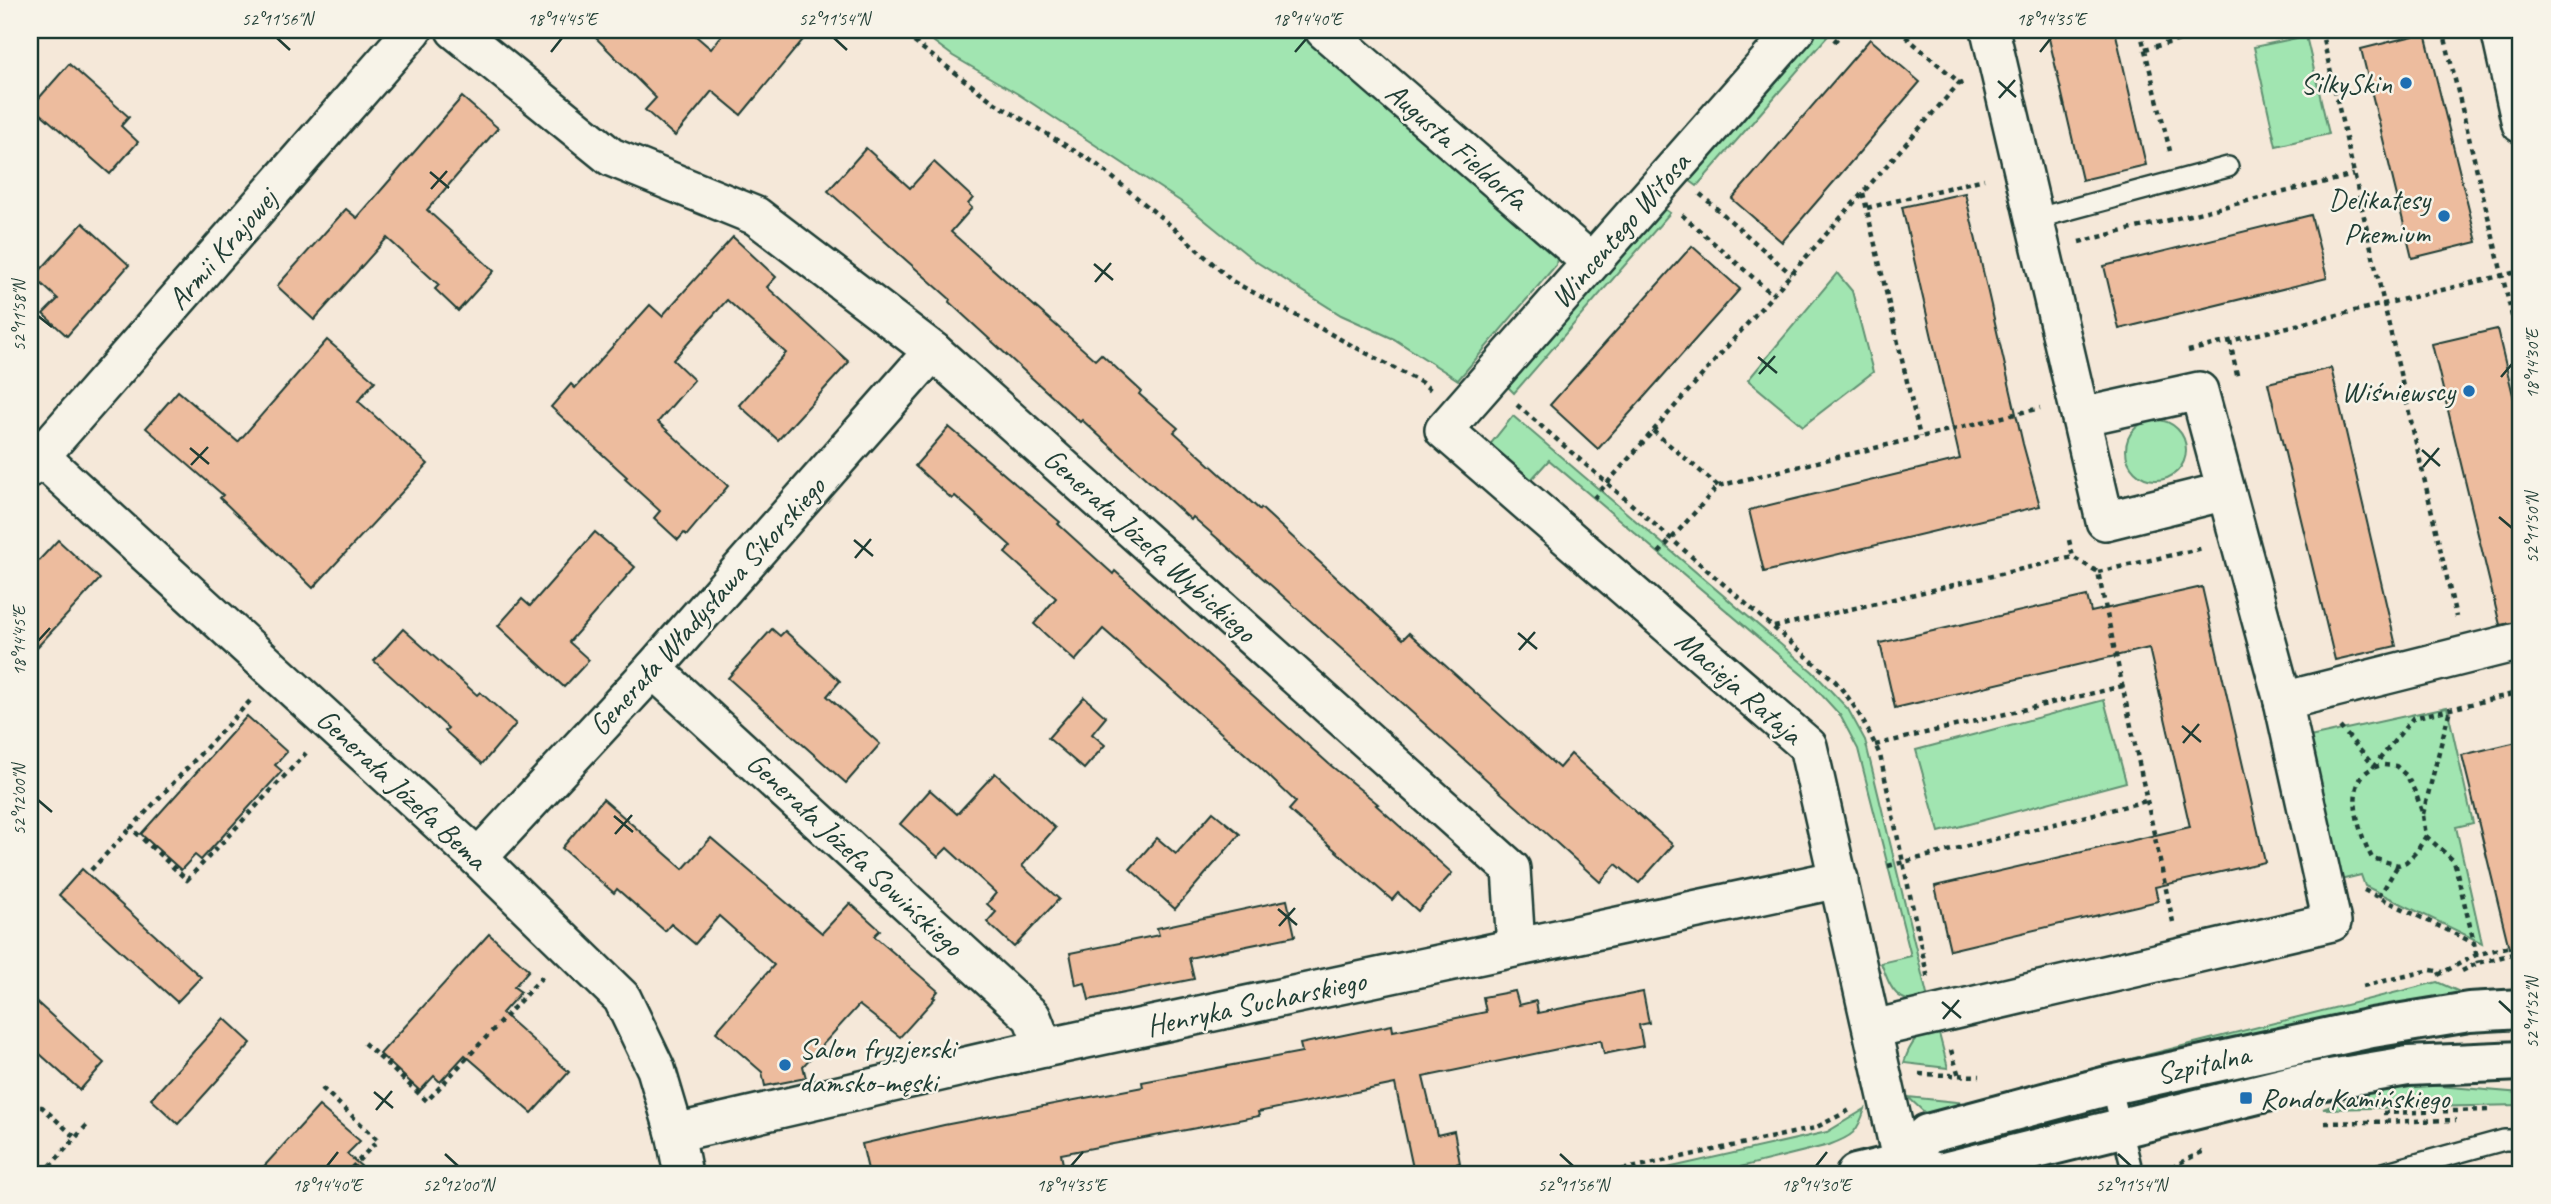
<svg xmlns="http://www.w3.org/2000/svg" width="2551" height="1204" font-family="Caveat,sans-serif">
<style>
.green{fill:#a1e5b1;stroke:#609172;stroke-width:2}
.building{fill:#edbc9e;stroke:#1f3d34;stroke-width:2}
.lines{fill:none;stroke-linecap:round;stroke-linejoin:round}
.lane-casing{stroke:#1f3d34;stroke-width:24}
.street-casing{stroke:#1f3d34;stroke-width:42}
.secondary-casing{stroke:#1f3d34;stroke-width:44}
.path{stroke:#1f3d34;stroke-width:4.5;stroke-dasharray:5 5;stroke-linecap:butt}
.lane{stroke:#f7f3e8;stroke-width:19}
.street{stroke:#f7f3e8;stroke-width:37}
.secondary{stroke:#f7f3e8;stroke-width:38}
.ticks{fill:none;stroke:#1f3d34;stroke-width:2.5}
.poi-dot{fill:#1f6fb2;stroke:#f7f3e8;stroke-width:2.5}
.labels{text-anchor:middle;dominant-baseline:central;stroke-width:5;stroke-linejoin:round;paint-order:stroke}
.poi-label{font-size:30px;fill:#1f3d34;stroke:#f7f3e8;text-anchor:end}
.street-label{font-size:30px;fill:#1f3d34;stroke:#f7f3e8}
.neatline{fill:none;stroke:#1f3d34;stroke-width:2.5}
.ticks-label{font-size:18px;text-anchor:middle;fill:#1f3d34}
</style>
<rect width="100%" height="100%" fill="#f5e8d9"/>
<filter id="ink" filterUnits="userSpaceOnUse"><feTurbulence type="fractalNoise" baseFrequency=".0143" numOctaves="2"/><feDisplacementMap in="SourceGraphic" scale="14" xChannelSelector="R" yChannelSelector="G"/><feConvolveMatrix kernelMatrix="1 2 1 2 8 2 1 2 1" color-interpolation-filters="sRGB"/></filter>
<g filter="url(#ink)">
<g class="green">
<path d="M 918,30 L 1298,30 L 1559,244 L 1556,265 L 1458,380 L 1394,339 L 1341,315 L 1255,261 L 1186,205 L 1018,94 L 953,56 Z"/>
<path d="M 1819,30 L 1833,30 L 1697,186 L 1689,180 Z"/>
<path d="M 2306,36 L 2329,134 L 2276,146 L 2254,47 Z"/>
<path d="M 1663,208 L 1670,213 L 1514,393 L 1508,387 Z"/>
<path d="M 1837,273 L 1852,291 L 1873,372 L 1803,426 L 1748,380 Z"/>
<path d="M 1513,416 L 1813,672 L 1848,709 L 1865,740 L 1929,1003 C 1896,1003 1892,992 1881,963 L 1911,956 L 1858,749 L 1840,715 L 1807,679 L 1549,460 L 1529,482 L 1489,446 Z"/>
<circle cx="2156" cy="450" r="30"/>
<path d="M 2104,700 L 2126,782 L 1939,832 L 1916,750 Z"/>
<path d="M 2447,707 L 2473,823 L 2456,827 L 2482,943 L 2365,886 L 2361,875 L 2336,881 L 2305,738 Z"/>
<path d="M 2437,982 L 2460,992 L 2037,1094 L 2051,1079 Z"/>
<path d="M 1937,1026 L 1948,1068 L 1904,1063 C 1909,1045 1919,1031 1937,1026 Z"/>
<path d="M 2415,1084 L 2521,1093 L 2521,1105 L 2323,1109 L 2386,1086 Z"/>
<path d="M 1908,1097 L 1995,1106 L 1940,1119 L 1925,1113 Z"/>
<path d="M 1865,1109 C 1857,1133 1853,1136 1829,1145 L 1712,1174 L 1641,1174 L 1827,1132 Z"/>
</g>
<g class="building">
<path d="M 588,30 L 689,30 L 711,49 L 726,30 L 811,30 L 741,115 L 712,91 L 675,136 L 645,110 L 656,98 Z"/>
<path d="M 2047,30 L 2115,30 L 2146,165 L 2082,180 Z"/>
<path d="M 2425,33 L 2477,242 L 2412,258 L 2361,49 Z"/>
<path d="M 1870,39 L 1920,82 L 1782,242 L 1732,199 Z"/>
<path d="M 69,64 L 129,117 L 121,126 L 138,142 L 110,174 L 32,106 Z"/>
<path d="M 462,97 L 498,128 L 427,210 L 494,271 L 458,311 L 435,289 L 439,285 L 387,238 L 314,320 L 277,286 L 346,209 L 357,218 Z"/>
<path d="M 866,148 L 910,188 L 934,162 L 973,198 L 968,204 L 972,208 L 951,232 L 1095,360 L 1101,354 L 1141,391 L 1139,394 L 1178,428 L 1174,432 L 1260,510 L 1261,508 L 1403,639 L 1409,633 L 1559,768 L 1571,754 L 1673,845 L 1639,883 L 1616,864 L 1600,882 L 1274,588 L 1193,517 L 1191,520 L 1082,420 L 1080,422 L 949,302 L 950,299 L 828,191 Z"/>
<path d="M 1965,193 L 2023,444 L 2040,506 L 1764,572 L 1749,510 L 1960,459 L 1902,207 Z"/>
<path d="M 2311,215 L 2327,278 L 2119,329 L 2104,266 Z"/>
<path d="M 83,223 L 129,265 L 67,336 L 43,314 L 58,299 L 34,277 Z"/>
<path d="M 733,237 L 776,277 L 767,287 L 849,362 L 778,440 L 739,405 L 786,353 L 727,300 L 673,360 L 694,380 L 658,422 L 728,486 L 687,535 L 684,533 L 678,540 L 654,518 L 660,511 L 625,479 L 627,477 L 551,407 L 571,384 L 575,388 L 650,305 L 662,316 Z"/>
<path d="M 1692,246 L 1740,289 L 1598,449 L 1550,405 Z"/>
<path d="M 2497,329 L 2521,428 L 2521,621 L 2500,625 L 2432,344 Z"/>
<path d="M 327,340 L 375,381 L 358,401 L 428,464 L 313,588 L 220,498 L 223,495 L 146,428 L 178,391 L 238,442 Z"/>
<path d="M 2331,368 L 2396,646 L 2335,660 L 2268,383 Z"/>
<path d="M 949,427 L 1060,522 L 1058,524 L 1113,574 L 1115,571 L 1329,764 L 1378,804 L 1376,805 L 1452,873 L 1418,911 L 1398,893 L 1392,900 L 1289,810 L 1296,802 L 1252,760 L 1103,629 L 1075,661 L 1034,624 L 1056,598 L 1005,553 L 1011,546 L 955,496 L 952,499 L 915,466 Z"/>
<path d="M 595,532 L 635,567 L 569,642 L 589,660 L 564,687 L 498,626 L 522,599 L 530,606 Z"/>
<path d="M 58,540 L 100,579 L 30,655 L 30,570 Z"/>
<path d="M 2202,587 L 2265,862 L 2155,887 L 2158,901 L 1950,950 L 1935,886 L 2190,827 L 2149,648 L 1895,708 L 1880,643 L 2087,596 L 2091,612 Z"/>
<path d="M 403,629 L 477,695 L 480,692 L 516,724 L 482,764 L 445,731 L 448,728 L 374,661 Z"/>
<path d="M 772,629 L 780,636 L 785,631 L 840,681 L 827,696 L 880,744 L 846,783 L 728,678 Z"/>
<path d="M 1084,697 L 1106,717 L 1092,734 L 1105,745 L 1084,769 L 1048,738 Z"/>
<path d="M 247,716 L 287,752 L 275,765 L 282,771 L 201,860 L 195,855 L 181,870 L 141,834 Z"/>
<path d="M 2521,741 L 2521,946 L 2509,948 L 2462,755 Z"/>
<path d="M 995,773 L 1055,828 L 1022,866 L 1059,899 L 1014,947 L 987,922 L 996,912 L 987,904 L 996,893 L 947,848 L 938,857 L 900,824 L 930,790 L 957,814 Z"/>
<path d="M 603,799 L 683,869 L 711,838 L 822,933 L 850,903 L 880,930 L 874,936 L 938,991 L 933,997 L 935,998 L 900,1037 L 859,1005 L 803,1066 L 806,1078 L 765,1086 L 762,1072 L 716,1032 L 774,965 L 719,916 L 695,944 L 671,924 L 665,931 L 617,889 L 614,893 L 562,848 Z"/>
<path d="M 1213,812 L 1240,834 L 1175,909 L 1130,869 L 1157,838 L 1176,854 Z"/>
<path d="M 82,869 L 201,977 L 177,1002 L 59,895 Z"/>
<path d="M 1287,900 L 1295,936 L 1189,958 L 1194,979 L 1089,1000 L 1085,983 L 1076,985 L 1070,953 L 1159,935 L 1157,928 Z"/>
<path d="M 489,934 L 529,970 L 514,987 L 521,992 L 502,1013 L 569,1072 L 532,1113 L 465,1055 L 440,1082 L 434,1076 L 420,1091 L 380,1054 Z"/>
<path d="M 1515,991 L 1519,1005 L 1536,1001 L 1538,1013 L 1643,992 L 1649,1023 L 1639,1025 L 1643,1046 L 1604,1054 L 1601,1040 L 1423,1077 L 1437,1135 L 1454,1131 L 1460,1163 L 1414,1173 L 1395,1084 L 1258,1112 L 1259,1116 L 1061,1154 L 1065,1174 L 869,1174 L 862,1144 L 944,1125 L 1143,1087 L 1142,1082 L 1302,1052 L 1300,1044 L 1392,1025 L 1393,1031 L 1486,1012 L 1483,997 Z"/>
<path d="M 30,996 L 104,1063 L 80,1090 L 30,1045 Z"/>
<path d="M 224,1018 L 251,1043 L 178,1124 L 151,1099 Z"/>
<path d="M 319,1106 L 360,1141 L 347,1154 L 370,1174 L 257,1174 Z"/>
</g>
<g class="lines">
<g class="lane-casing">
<g id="lane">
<path d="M 2034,219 L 2228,167"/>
<path d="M 2111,1085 L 2133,1174"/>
<path d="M 2380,1174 L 2504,1140 L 2521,1140"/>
</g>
</g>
<g class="street-casing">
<g id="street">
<path d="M 455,30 L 611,157 L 756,216 L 933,351 L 1511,869 L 1516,947"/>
<path d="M 1324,30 L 1591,262"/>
<path d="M 1796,30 L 1444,430 L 1808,746 L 1902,1163"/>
<path d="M 1990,30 L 2105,521 L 2226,491"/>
<path d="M 2500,30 L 2521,124"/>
<path d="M 30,447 L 478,858 L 622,998 L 656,1069 L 675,1133 L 683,1174"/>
<path d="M 30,468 L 413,30"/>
<path d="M 653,669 L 1032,1017 L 1044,1048"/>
<path d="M 2283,701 L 2521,641"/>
<path d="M 478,858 L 653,669 L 933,351"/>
<path d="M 1873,1029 L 2332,922 L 2283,701 L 2199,391 L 2081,417"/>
<path d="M 675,1133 L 1044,1048 L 1839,879"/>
</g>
</g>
<g class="secondary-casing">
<g id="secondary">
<path d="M 1902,1163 L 1927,1134 L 2111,1085 L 2372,1028 L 2469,1012 L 2521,1009"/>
<path d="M 1856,1174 L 1902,1163 L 1940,1173 L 2294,1085 L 2408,1066 L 2521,1061"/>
</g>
</g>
<g class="path">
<path d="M 898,30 L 995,103 L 1095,163 L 1175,229 L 1232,281 L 1422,383 L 1431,390"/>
<path d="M 1898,30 L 1960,83 L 1961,86"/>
<path d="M 2140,30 L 2170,151"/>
<path d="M 2321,30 L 2456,617"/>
<path d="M 2443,30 L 2521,353"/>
<path d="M 1834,42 L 1845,30"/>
<path d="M 2145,49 L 2219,30"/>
<path d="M 1863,193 L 1920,437"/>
<path d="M 1700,194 L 1791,274"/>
<path d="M 1867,208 L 1984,179"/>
<path d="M 1682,215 L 1773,295"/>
<path d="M 2079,242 L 2354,175"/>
<path d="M 2230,341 L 2238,380"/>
<path d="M 2188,351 L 2521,271"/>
<path d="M 1517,405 L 1835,681 C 1855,704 1867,727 1880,755 L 1928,979"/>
<path d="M 1653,431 L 1718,486"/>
<path d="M 1594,498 L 1961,81"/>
<path d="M 2069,540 L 2073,557 L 2098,572 L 2173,922"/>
<path d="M 1659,553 L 1718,486 L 2040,408"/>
<path d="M 2098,572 L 2203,548"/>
<path d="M 1774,627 L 2073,557"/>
<path d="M 250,701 L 131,828 L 187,880 L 306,753"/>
<path d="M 2340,727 L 2374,766 L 2413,718 L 2521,692"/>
<path d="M 1875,745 L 2123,686"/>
<path d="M 2384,765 L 2396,766 L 2407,776 L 2416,794 L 2423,815 L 2426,836 L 2417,851 L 2406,862 L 2398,865 L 2372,858 C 2358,832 2338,771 2384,765 Z"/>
<path d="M 2423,814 L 2450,709"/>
<path d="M 2426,836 L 2454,861 L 2474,942"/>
<path d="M 1888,866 L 2146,801"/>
<path d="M 91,870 L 131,828"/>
<path d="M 2364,890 L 2474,943 L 2478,963"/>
<path d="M 2379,897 L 2398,865"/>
<path d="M 2462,971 L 2478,963 L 2521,952"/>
<path d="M 2438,975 L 2476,955 L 2521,943"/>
<path d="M 2363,986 L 2431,970 L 2443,972"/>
<path d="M 364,1043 L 427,1101 L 544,975"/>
<path d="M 1951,1050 L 1959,1076"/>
<path d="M 1919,1074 L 1980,1076"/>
<path d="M 322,1088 L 378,1140 L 346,1174"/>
<path d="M 30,1107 L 42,1107 L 76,1138"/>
<path d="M 2383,1113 L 2490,1110"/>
<path d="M 2325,1123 L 2456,1120"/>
<path d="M 2162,1172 L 2204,1151"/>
<path d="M 43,1174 L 87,1125"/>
<path d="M 1603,1174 L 1815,1128 L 1852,1109"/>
</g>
<use href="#lane" class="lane"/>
<use href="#street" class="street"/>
<use href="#secondary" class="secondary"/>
</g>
</g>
<path class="ticks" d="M 277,38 L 290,50M 834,38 L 847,50M 551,52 L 562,38M 1295,52 L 1307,38M 2040,52 L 2051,38M 1998,81 L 2016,97M 1999,98 L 2015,80M 430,172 L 449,188M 431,189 L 447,171M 1094,264 L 1113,280M 1095,282 L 1111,263M 38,316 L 52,327M 1758,357 L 1777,373M 1759,374 L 1775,356M 2501,377 L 2512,364M 190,448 L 209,464M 2422,450 L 2440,466M 191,465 L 208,447M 2423,467 L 2439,448M 2499,517 L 2512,528M 854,540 L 873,556M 855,558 L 871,539M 1518,633 L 1537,649M 38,641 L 50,628M 1519,650 L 1535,632M 2182,726 L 2201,742M 2183,743 L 2199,724M 38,800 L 52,812M 614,816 L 633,832M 615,834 L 632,815M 1278,909 L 1297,925M 1279,926 L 1295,908M 2499,1001 L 2512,1013M 1942,1002 L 1961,1018M 1943,1019 L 1959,1000M 374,1092 L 393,1108M 376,1110 L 392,1091M 445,1154 L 458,1166M 1560,1154 L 1573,1166M 2118,1154 L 2131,1166M 327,1166 L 338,1152M 1071,1166 L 1083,1152M 1816,1166 L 1827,1152"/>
<g class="poi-dot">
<circle cx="2406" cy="83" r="7"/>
<circle cx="2444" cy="216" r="7"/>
<circle cx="2469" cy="391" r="7"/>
<circle cx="785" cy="1065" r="7"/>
<rect x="2239" y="1091" width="14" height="14" rx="3.5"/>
</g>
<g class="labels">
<g class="poi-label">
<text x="2392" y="83">SilkySkin</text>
<text x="2430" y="199">Delikatesy<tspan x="2430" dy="34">Premium</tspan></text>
<text x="2455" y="391">Wiśniewscy</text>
<text x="799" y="1048" text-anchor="start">Salon fryzjerski<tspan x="799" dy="34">damsko-męski</tspan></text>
<text x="2260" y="1098" text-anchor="start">Rondo Kamińskiego</text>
</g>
<g class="street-label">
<text transform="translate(1457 146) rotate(41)">Augusta Fieldorfa</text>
<text transform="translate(1620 230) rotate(-49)">Wincentego Witosa</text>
<text transform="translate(222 249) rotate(-49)">Armii Krajowej</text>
<text transform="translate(1150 545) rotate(42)">Generała Józefa Wybickiego</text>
<text transform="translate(707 606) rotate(-48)">Generała Władysława Sikorskiego</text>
<text transform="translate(1739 687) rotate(41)">Macieja Rataja</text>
<text transform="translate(402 789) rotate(43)">Generała Józefa Bema</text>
<text transform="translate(855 854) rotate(43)">Generała Józefa Sowińskiego</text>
<text transform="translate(1256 1003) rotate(-12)">Henryka Sucharskiego</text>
<text transform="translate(2203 1064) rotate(-13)">Szpitalna</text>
</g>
</g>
<rect width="2551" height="1204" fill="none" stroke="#f7f3e8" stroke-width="77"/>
<rect x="38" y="38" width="2474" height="1128" class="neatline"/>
<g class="ticks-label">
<text x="277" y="25">52°11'56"N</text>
<text x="562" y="25">18°14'45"E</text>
<text x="834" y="25">52°11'54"N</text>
<text x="1307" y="25">18°14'40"E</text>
<text x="2051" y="25">18°14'35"E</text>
<text transform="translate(19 316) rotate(-90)" y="6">52°11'58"N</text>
<text transform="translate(2532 364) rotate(-90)" y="6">18°14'30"E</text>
<text transform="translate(2532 528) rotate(-90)" y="6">52°11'50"N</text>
<text transform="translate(19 641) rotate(-90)" y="6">18°14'45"E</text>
<text transform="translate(19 800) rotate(-90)" y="6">52°12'00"N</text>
<text transform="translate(2532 1013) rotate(-90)" y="6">52°11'52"N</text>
<text x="327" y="1191">18°14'40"E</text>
<text x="458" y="1191">52°12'00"N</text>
<text x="1071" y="1191">18°14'35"E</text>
<text x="1573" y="1191">52°11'56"N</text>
<text x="1816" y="1191">18°14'30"E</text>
<text x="2131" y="1191">52°11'54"N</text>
</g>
</svg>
